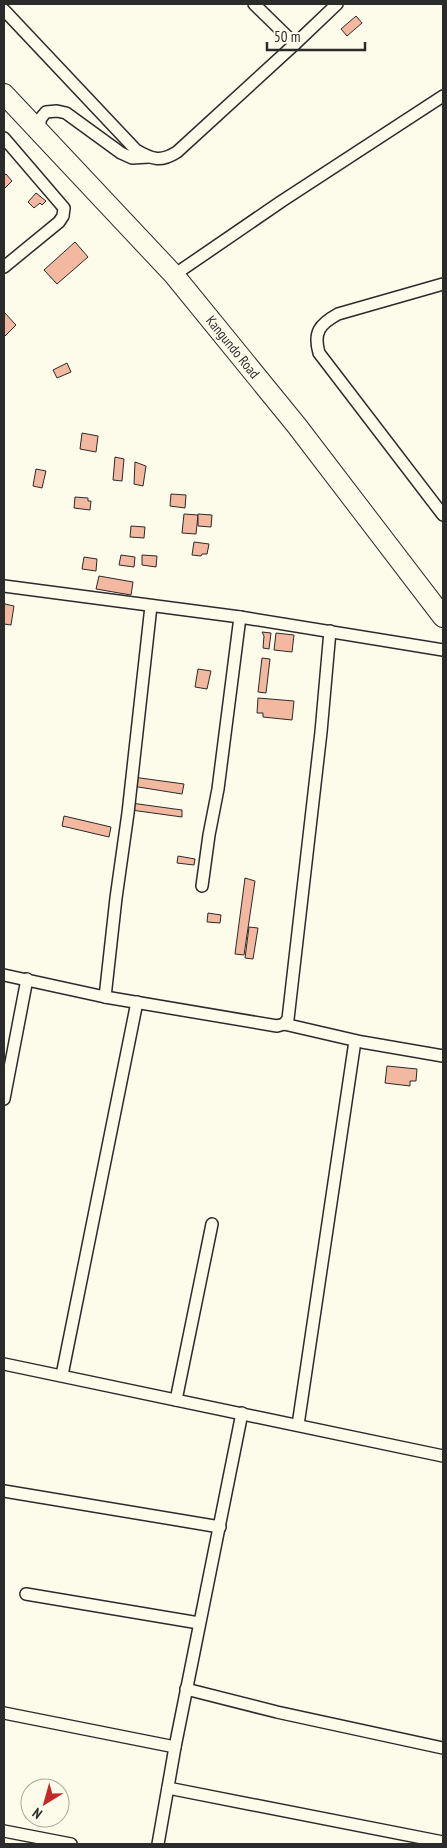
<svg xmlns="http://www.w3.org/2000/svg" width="447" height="1848" font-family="'PT Sans Narrow',sans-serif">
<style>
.building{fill:#f2b8a0;stroke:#2b2b2b}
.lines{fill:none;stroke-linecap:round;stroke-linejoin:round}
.minor-casing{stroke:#2b2b2b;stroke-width:14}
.trunk-casing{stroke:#2b2b2b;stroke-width:22}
.minor{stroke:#fdfbea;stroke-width:11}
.trunk{stroke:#fdfbea;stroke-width:20}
.labels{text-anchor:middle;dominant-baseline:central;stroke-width:4;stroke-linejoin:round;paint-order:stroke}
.street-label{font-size:14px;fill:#2b2b2b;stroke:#fdfbea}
</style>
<rect width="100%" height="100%" fill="#fdfbea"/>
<g class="building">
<path d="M 356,16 L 362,23 L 347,36 L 341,29 Z"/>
<path d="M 6,174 L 12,181 L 4,189 L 4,175 Z"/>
<path d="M 36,193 L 46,201 L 42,205 L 40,203 L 34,208 L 28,202 Z"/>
<path d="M 75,242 L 88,257 L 57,284 L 44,270 Z"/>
<path d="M 4,312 L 16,325 L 5,336 L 4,335 Z"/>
<path d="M 67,363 L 71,372 L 57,378 L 53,370 Z"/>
<path d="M 82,433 L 98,436 L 96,452 L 80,449 Z"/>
<path d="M 115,457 L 124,459 L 122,481 L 113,480 Z"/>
<path d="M 135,462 L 146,466 L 143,486 L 134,484 Z"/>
<path d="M 36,469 L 46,471 L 42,488 L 33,486 Z"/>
<path d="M 171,494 L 186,495 L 185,508 L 170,506 Z"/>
<path d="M 75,497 L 88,498 L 88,501 L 91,501 L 90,510 L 74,508 Z"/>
<path d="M 184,514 L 198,515 L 196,534 L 182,533 Z"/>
<path d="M 198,514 L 212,515 L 211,527 L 198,526 Z"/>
<path d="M 131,526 L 145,527 L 144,538 L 130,537 Z"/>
<path d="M 194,542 L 209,544 L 207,554 L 202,554 L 201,556 L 192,555 Z"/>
<path d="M 121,555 L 135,557 L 134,567 L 119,565 Z"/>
<path d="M 142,555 L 157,556 L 156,567 L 142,565 Z"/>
<path d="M 84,557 L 97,559 L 96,571 L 82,569 Z"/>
<path d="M 99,576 L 133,582 L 131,595 L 96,589 Z"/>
<path d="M 4,601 L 5,604 L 14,606 L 11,625 L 4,624 Z"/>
<path d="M 262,632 L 271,633 L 269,649 L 263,648 L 264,636 Z"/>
<path d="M 276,633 L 294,635 L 292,652 L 274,650 Z"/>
<path d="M 262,658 L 270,659 L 266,693 L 258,692 Z"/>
<path d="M 198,669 L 211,671 L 207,689 L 195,687 Z"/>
<path d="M 258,698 L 294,701 L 292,720 L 263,717 L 263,713 L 257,713 Z"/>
<path d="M 133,777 L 184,784 L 182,794 L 132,786 Z"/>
<path d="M 131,803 L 182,810 L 182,817 L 131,810 Z"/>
<path d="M 64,816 L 111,827 L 109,837 L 62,826 Z"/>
<path d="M 178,856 L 195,859 L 194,865 L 177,863 Z"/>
<path d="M 245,878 L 255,881 L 244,955 L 235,954 Z"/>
<path d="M 208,913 L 221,915 L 220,923 L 207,922 Z"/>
<path d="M 249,927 L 258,928 L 253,959 L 245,958 Z"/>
<path d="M 387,1066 L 417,1069 L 416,1081 L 410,1081 L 410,1086 L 385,1083 Z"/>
</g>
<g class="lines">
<g class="minor-casing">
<g id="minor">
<path d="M 254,4 L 295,44"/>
<path d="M 4,10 L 136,150 C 153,160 161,162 177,152 L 295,44 L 337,4"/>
<path d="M 38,130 L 41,118 L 46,112 L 57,111 L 66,113 L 121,153 L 132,158 L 149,157"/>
<path d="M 4,138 L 64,208 L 63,216 L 59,222 L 4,267"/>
<path d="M 174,275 L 282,201 L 443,96"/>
<path d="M 443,284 L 338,314 C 320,324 313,332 319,353 L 443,515"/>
<path d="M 4,586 L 240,617 L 443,650"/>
<path d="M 202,886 L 209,835 L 218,789 L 240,617"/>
<path d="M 4,975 L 105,997 L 277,1026 L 284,1024 L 288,1019 L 321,732 L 330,631"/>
<path d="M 105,997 L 116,898 L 128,813 L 151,606"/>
<path d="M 284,1024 L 362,1042 L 443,1056"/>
<path d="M 4,1099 L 27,979"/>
<path d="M 4,1364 L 443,1456"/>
<path d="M 62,1375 L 137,1002"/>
<path d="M 176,1400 L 212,1224"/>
<path d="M 298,1425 L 355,1041"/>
<path d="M 4,1491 L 220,1527"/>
<path d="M 26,1594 L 199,1623"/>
<path d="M 186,1689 L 277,1712 L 443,1748"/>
<path d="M 4,1713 L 175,1747"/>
<path d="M 168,1788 L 443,1842"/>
<path d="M 4,1831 L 71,1844"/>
<path d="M 158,1844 L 175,1747 L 242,1413"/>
</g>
</g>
<g class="trunk-casing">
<path id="trunk" d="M 4,94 L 174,275 L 297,426 L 443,617"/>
</g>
<use href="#minor" class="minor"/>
<use href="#trunk" class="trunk"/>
</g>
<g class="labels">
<g class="street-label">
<text transform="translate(233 347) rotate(51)">Kangundo Road</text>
</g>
</g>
<rect width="447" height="1848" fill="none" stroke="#2b2b2b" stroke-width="10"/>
<g transform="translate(45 1803) rotate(217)"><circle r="24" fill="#fdfbea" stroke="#a9a89e"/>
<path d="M0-4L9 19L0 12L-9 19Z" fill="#c62828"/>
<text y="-8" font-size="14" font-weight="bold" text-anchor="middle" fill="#2b2b2b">N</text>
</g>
<path d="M267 42v8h98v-8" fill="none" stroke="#2b2b2b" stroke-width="2.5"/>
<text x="274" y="42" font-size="15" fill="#2b2b2b" stroke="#fdfbea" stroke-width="4" paint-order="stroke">50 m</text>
</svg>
